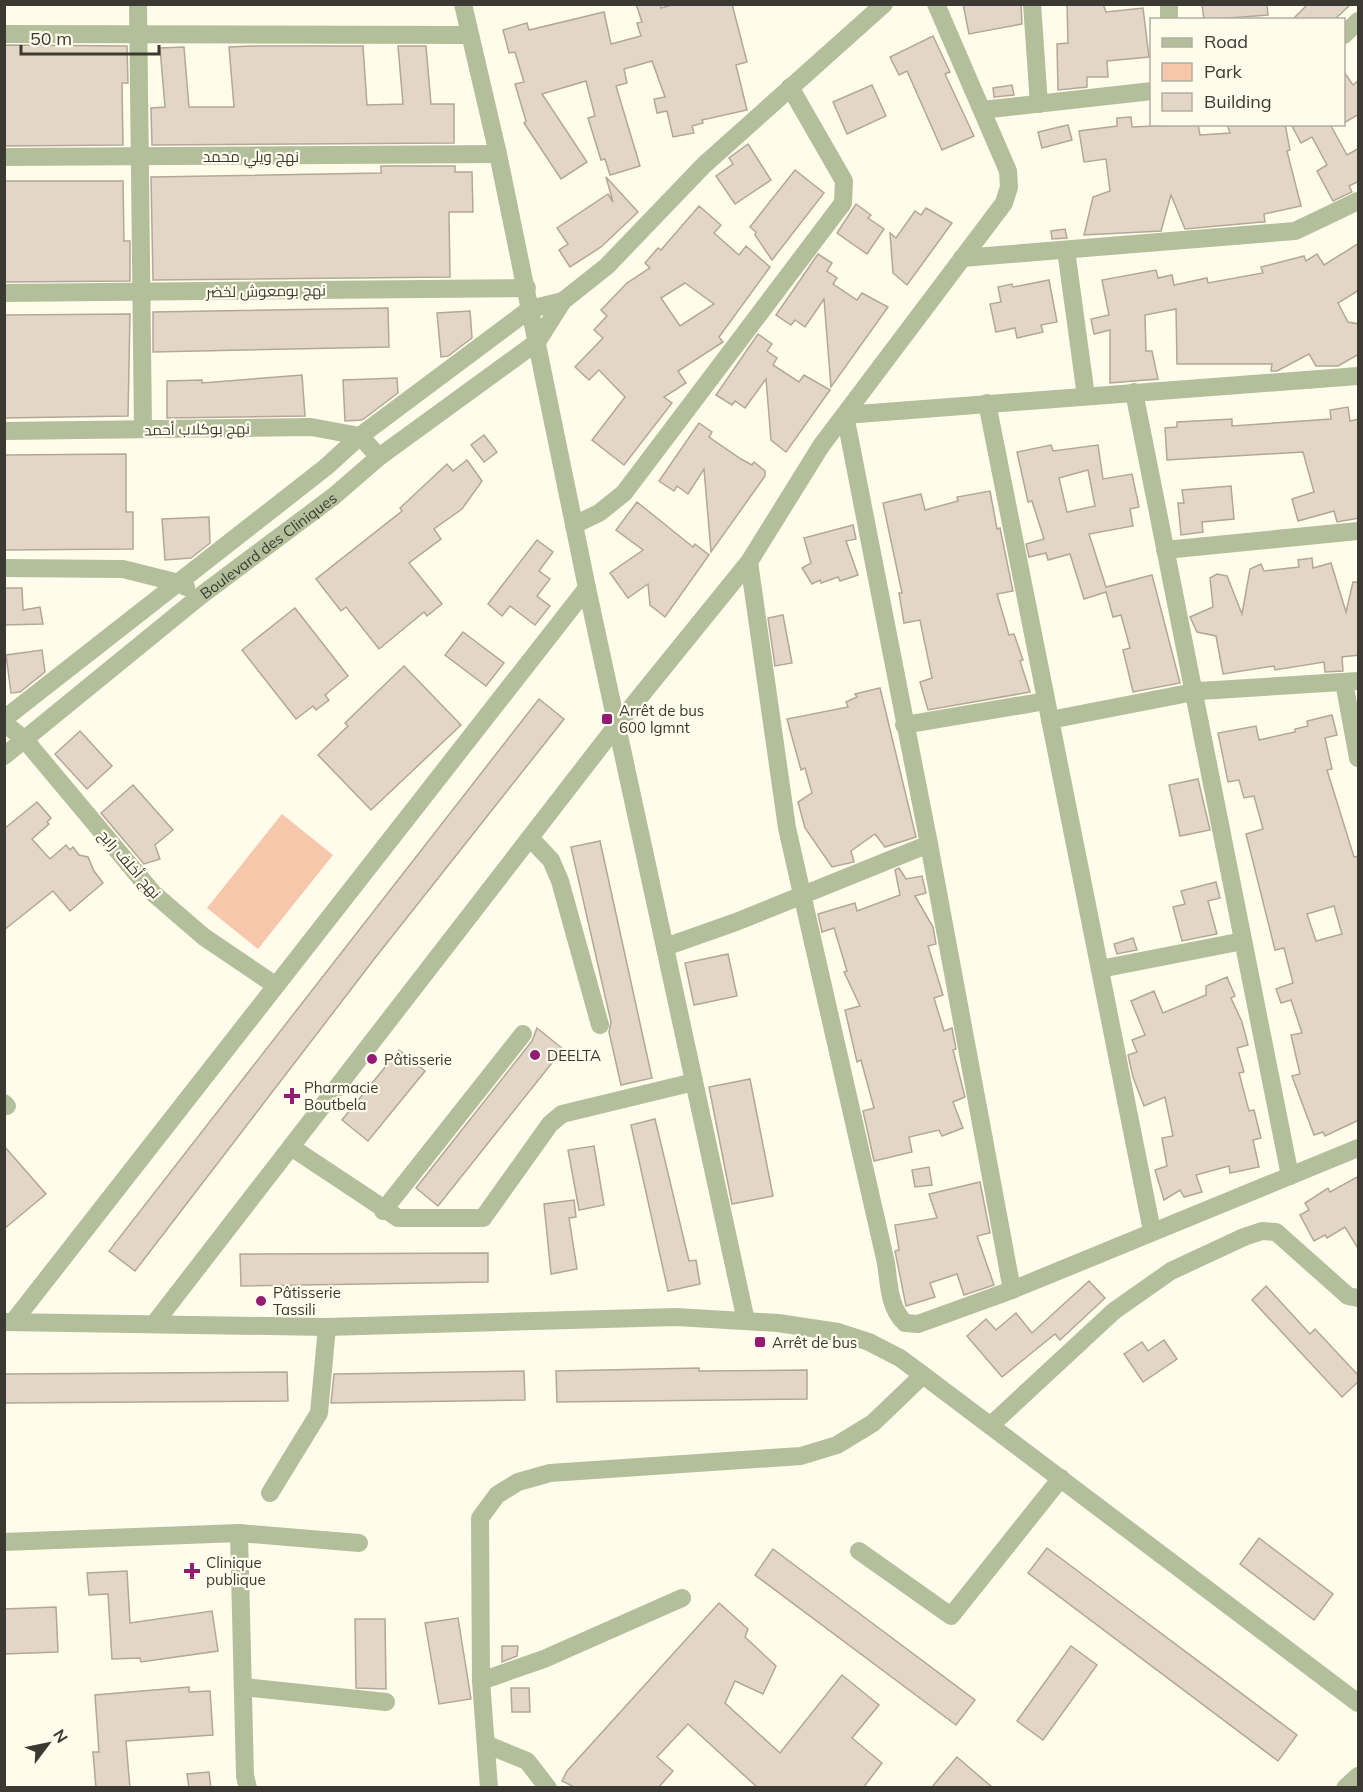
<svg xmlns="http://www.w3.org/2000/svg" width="1363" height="1792" font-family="Mulish,Cairo,sans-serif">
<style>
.green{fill:#f7c7ab}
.building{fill:#e3d6c6;stroke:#b3a797;stroke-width:1.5;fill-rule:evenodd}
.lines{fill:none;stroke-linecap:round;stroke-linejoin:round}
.minor{stroke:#b3bf9a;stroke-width:18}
.poi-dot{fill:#951b75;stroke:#fffcec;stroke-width:2}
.labels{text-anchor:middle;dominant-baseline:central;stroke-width:4.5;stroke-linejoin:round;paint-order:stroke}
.street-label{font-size:15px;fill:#3b3a32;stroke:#fffcec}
.poi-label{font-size:15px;fill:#3b3a32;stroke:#fffcec;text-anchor:start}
</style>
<rect width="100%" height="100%" fill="#fffcec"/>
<path class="green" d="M 282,814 L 333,855 L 258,949 L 207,908 Z"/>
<g class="building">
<path d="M 636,4 L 660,4 L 661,8 L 675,4 L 732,4 L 747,62 L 736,65 L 747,110 L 702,120 L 703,123 L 692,126 L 694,133 L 673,137 L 667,111 L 657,113 L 654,99 L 665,97 L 652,61 L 624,69 L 627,83 L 616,86 L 640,166 L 610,175 L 605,159 L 601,160 L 588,118 L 595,116 L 586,81 L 542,94 L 587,162 L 561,179 L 524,123 L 526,121 L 515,84 L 524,82 L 515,52 L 509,53 L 503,30 L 527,23 L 529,30 L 604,12 L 611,44 L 641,36 L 637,23 L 642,22 Z"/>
<path d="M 963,4 L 1021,4 L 1022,24 L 969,34 Z"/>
<path d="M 1067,4 L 1103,4 L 1106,12 L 1143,8 L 1149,57 L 1107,61 L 1108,77 L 1087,77 L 1087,87 L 1058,90 L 1057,44 L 1068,43 Z"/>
<path d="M 1202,4 L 1267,4 L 1268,15 L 1204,20 Z"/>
<path d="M 1308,4 L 1351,4 L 1334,20 L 1292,20 Z"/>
<path d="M 933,36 L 950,72 L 945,74 L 974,136 L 942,150 L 907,71 L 899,75 L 890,57 Z"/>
<path d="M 4,45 L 127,46 L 128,83 L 122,83 L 123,145 L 4,146 Z"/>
<path d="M 252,46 L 363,46 L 367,105 L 403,104 L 398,46 L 426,46 L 431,104 L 454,104 L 454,143 L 152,145 L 151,108 L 165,107 L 160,48 L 184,47 L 189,107 L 234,107 L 229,47 Z"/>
<path d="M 1344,72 L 1353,85 L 1359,80 L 1359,114 L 1344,123 Z"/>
<path d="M 872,85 L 886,116 L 847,134 L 833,102 Z"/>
<path d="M 1012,85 L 1014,95 L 994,97 L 993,88 Z"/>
<path d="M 1131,117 L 1132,127 L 1198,124 L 1200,135 L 1230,133 L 1227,124 L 1285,124 L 1290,150 L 1287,151 L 1301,206 L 1264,214 L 1265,222 L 1262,222 L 1185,229 L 1171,195 L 1161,231 L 1084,235 L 1093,197 L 1110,191 L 1106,159 L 1084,162 L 1079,131 L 1117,126 L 1117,118 Z"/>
<path d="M 1291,124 L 1334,124 L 1331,126 L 1347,155 L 1359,148 L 1359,181 L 1349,186 L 1352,192 L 1333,201 L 1317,171 L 1327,165 L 1312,137 L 1301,143 Z"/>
<path d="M 1068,125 L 1072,140 L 1042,148 L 1038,132 Z"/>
<path d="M 748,144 L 771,180 L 735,204 L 716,176 L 733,164 L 729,158 Z"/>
<path d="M 381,166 L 455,166 L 455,172 L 472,172 L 473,212 L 449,212 L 450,277 L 153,280 L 151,177 L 381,173 Z"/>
<path d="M 795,170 L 824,193 L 772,260 L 755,235 L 756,232 L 750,227 Z"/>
<path d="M 606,177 L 638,212 L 601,247 L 570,267 L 559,250 L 568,244 L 557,228 L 608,194 L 613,202 Z"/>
<path d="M 4,181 L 123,181 L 124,241 L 130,241 L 130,281 L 4,282 Z"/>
<path d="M 856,204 L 871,215 L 868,218 L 884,229 L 867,254 L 837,233 Z"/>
<path d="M 699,206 L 721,225 L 714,233 L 739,255 L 746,246 L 770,267 L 719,337 L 723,342 L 678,371 L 686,383 L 664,397 L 672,403 L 624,465 L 592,440 L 625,397 L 599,370 L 589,380 L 575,367 L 603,338 L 594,330 L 607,316 L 601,310 L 627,283 L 650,268 L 645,263 L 658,248 L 661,250 ZM 685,283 L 714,304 L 680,326 L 661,298 Z"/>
<path d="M 926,208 L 952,223 L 907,285 L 893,273 L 890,233 L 896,238 L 915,211 L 921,215 Z"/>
<path d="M 1065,229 L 1067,238 L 1052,239 L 1051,231 Z"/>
<path d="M 1359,243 L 1359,290 L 1338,303 L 1348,322 L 1359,324 L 1359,354 L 1338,366 L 1316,366 L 1309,354 L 1277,371 L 1271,371 L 1272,364 L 1177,364 L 1176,309 L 1145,315 L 1146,351 L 1152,351 L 1158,379 L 1110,383 L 1110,330 L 1094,334 L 1091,319 L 1109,315 L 1102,280 L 1156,270 L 1158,278 L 1172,275 L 1174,285 L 1207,278 L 1208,283 L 1263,273 L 1261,267 L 1304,256 L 1306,261 L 1317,254 L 1324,265 Z"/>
<path d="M 818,254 L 832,263 L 827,271 L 837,278 L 833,284 L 857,300 L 862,293 L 888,307 L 831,387 L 824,299 L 805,327 L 795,320 L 791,325 L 776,315 Z"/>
<path d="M 1049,280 L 1057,322 L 1041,325 L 1043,332 L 1017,338 L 1015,328 L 996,332 L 990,304 L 1001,302 L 998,287 L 1012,284 L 1013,287 Z"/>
<path d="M 388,308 L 389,347 L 153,352 L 153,312 Z"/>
<path d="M 470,311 L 472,338 L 448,356 L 441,357 L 437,313 Z"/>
<path d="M 130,314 L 128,416 L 4,418 L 4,315 Z"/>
<path d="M 758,334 L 772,344 L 767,351 L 777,358 L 773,365 L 799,382 L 804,375 L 830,390 L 786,452 L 771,440 L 766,379 L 745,408 L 735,401 L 732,405 L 716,395 Z"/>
<path d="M 302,375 L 305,416 L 167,418 L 167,381 L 202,380 L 202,383 Z"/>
<path d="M 397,378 L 398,393 L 362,420 L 345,421 L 343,380 Z"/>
<path d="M 1348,407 L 1350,421 L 1359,419 L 1359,518 L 1337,522 L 1334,511 L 1298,521 L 1292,499 L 1314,492 L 1303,452 L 1167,460 L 1165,428 L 1177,427 L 1177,422 L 1232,419 L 1232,426 L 1331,419 L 1330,410 Z"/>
<path d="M 699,423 L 712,432 L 709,437 L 741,459 L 752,465 L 754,462 L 765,471 L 765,476 L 711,552 L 704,469 L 688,494 L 677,486 L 674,491 L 659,481 Z"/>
<path d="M 484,435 L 497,452 L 484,462 L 471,445 Z"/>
<path d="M 1051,445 L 1053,451 L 1098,445 L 1103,479 L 1132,474 L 1139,507 L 1130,509 L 1133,526 L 1089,534 L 1106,587 L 1152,575 L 1180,683 L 1133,692 L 1123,650 L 1130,648 L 1121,615 L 1113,617 L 1106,592 L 1084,599 L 1070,554 L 1048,560 L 1046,553 L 1029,557 L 1026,544 L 1044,539 L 1032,501 L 1028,502 L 1017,452 ZM 1088,470 L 1095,506 L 1067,512 L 1059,478 Z"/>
<path d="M 126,454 L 126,512 L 133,512 L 133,549 L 4,550 L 4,455 Z"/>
<path d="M 467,460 L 482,481 L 462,509 L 434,529 L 441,539 L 409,563 L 442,604 L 427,616 L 424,612 L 379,649 L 346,607 L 341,611 L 316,579 L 402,511 L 400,508 L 447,464 L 453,471 Z"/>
<path d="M 1231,486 L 1234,519 L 1202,522 L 1203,532 L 1181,535 L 1178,503 L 1184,503 L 1182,490 Z"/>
<path d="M 990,491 L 997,529 L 1000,528 L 1013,591 L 997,594 L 1009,635 L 1014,634 L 1023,660 L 1020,661 L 1030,692 L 928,710 L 920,682 L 932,678 L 920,620 L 904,623 L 899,593 L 902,593 L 883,503 L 921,494 L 925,510 L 958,501 L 957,497 Z"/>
<path d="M 637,502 L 693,547 L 695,544 L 709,555 L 665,617 L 650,605 L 648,584 L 628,598 L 610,573 L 643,550 L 616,530 Z"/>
<path d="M 209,517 L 210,543 L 191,558 L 165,560 L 162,519 Z"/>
<path d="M 853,525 L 856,539 L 846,541 L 858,575 L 840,581 L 838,577 L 821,583 L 820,580 L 812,584 L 802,568 L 811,563 L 804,538 Z"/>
<path d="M 537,540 L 553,552 L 539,571 L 550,579 L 537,596 L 550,606 L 535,625 L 510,606 L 502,616 L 488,604 Z"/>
<path d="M 1312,558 L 1313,568 L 1331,563 L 1346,612 L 1353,582 L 1359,582 L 1359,655 L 1342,657 L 1343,671 L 1325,672 L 1324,662 L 1275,670 L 1274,666 L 1223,674 L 1216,636 L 1197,632 L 1190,617 L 1213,607 L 1210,578 L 1217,574 L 1227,576 L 1242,614 L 1250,569 L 1261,564 L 1264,571 L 1299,567 L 1298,560 Z"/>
<path d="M 4,588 L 22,588 L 23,610 L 40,607 L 43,624 L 4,625 Z"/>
<path d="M 295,608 L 348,676 L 325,695 L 329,700 L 316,710 L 313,706 L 296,719 L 242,650 Z"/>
<path d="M 783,615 L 792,663 L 775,666 L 768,618 Z"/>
<path d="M 463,632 L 504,663 L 486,686 L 445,655 Z"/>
<path d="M 42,650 L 45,672 L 20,692 L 11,693 L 6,655 Z"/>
<path d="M 404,666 L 461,725 L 371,810 L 318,755 L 348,726 L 345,723 Z"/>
<path d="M 880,688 L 916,837 L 885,847 L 875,834 L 851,851 L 854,862 L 832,867 L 805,828 L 798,802 L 812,793 L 805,768 L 801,770 L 787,719 L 848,707 L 846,702 L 857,697 L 855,694 Z"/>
<path d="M 539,699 L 564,719 L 375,958 L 135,1271 L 109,1251 Z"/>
<path d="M 1332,715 L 1337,735 L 1325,738 L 1332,769 L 1327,770 L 1354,857 L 1359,856 L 1359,1120 L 1325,1136 L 1323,1132 L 1314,1135 L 1292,1076 L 1300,1074 L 1291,1035 L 1302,1033 L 1291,1000 L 1281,1003 L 1276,989 L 1293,983 L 1284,948 L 1275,950 L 1246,834 L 1263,829 L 1254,796 L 1244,798 L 1239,780 L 1228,782 L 1218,733 L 1256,726 L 1259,740 L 1295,732 L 1295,729 L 1308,726 L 1307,721 ZM 1334,906 L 1342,934 L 1316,941 L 1307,914 Z"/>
<path d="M 80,731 L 112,766 L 87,789 L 55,754 Z"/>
<path d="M 1198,779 L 1210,830 L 1180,836 L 1169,785 Z"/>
<path d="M 133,785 L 173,830 L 155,845 L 160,859 L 144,864 L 101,813 Z"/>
<path d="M 37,802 L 51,818 L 47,822 L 49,824 L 32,839 L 50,859 L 66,845 L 70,850 L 73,847 L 79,855 L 88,857 L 94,871 L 103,883 L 70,911 L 53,891 L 4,930 L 4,829 Z"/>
<path d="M 600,841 L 652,1078 L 621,1085 L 609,1032 L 611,1022 L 571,847 Z"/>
<path d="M 899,868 L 906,879 L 922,876 L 926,893 L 915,896 L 933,927 L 936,944 L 928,946 L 943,995 L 934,998 L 944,1031 L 952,1028 L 956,1049 L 953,1050 L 965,1097 L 953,1102 L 963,1128 L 942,1136 L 939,1130 L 909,1137 L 912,1152 L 874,1161 L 863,1111 L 874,1108 L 861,1060 L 857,1062 L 845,1010 L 860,1006 L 844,972 L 847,971 L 834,928 L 822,932 L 818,914 L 855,903 L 857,911 L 900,895 L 895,870 Z"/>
<path d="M 1216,882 L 1220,898 L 1208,901 L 1217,934 L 1182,941 L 1173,907 L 1185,904 L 1181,891 Z"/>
<path d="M 1133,938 L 1137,950 L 1117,954 L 1114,944 Z"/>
<path d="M 728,954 L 737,996 L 694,1005 L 685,963 Z"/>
<path d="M 1227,977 L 1235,996 L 1231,998 L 1242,1022 L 1248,1045 L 1237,1048 L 1244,1072 L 1239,1073 L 1249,1111 L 1254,1110 L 1261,1138 L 1253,1140 L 1259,1167 L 1230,1173 L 1229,1166 L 1196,1175 L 1202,1192 L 1184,1197 L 1180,1190 L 1164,1200 L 1155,1170 L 1167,1166 L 1162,1138 L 1173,1136 L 1165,1097 L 1144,1106 L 1133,1077 L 1128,1055 L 1137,1052 L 1132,1040 L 1145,1035 L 1131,1001 L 1154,991 L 1163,1013 L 1206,995 L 1206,986 Z"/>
<path d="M 537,1028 L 563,1049 L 438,1206 L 416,1188 L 532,1041 Z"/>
<path d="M 399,1050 L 425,1071 L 368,1141 L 342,1120 Z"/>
<path d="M 750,1079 L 773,1196 L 732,1204 L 709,1087 Z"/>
<path d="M 655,1119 L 689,1261 L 696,1260 L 700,1284 L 668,1291 L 631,1125 Z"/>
<path d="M 4,1146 L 46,1194 L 4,1229 Z"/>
<path d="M 594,1146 L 604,1205 L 579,1210 L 568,1150 Z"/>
<path d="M 929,1167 L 932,1185 L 915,1187 L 912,1170 Z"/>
<path d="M 1359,1176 L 1359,1250 L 1345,1227 L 1327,1238 L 1325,1235 L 1314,1241 L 1300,1215 L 1309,1210 L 1305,1203 L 1328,1188 L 1330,1192 Z"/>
<path d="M 980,1182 L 990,1233 L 977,1236 L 994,1285 L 964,1295 L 957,1274 L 930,1283 L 935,1297 L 906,1306 L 895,1251 L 899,1250 L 895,1225 L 937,1218 L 929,1194 Z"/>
<path d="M 574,1200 L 576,1217 L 569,1218 L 577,1269 L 551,1274 L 544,1204 Z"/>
<path d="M 488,1253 L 488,1282 L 241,1286 L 240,1254 Z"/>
<path d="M 1089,1281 L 1105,1298 L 1060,1340 L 1055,1334 L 1002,1377 L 967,1336 L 986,1319 L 996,1330 L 1016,1313 L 1032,1333 Z"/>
<path d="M 1266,1286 L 1310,1334 L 1315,1329 L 1359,1376 L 1359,1381 L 1342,1397 L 1252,1300 Z"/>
<path d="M 1164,1340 L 1177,1359 L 1143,1382 L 1124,1354 L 1142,1342 L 1148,1351 Z"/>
<path d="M 699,1368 L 699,1371 L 807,1370 L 807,1399 L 557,1402 L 556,1371 Z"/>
<path d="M 524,1371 L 525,1400 L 331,1403 L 334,1374 Z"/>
<path d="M 287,1372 L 288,1401 L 4,1403 L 4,1374 Z"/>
<path d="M 1259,1538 L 1333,1594 L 1314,1620 L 1240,1564 Z"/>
<path d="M 1047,1548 L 1297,1735 L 1278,1761 L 1028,1573 Z"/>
<path d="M 773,1549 L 975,1700 L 956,1725 L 755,1575 Z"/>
<path d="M 127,1571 L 130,1623 L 212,1611 L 218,1651 L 141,1662 L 140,1658 L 112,1659 L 108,1594 L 89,1595 L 87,1573 Z"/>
<path d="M 719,1603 L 748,1629 L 745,1637 L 776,1666 L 763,1694 L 735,1681 L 725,1703 L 780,1753 L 842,1675 L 879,1705 L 852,1738 L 882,1763 L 863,1788 L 758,1788 L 688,1724 L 657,1757 L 673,1771 L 658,1788 L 576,1788 L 562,1781 L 567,1771 Z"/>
<path d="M 56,1607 L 58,1652 L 4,1654 L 4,1609 Z"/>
<path d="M 458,1618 L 471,1699 L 439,1704 L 425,1623 Z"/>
<path d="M 355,1619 L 385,1619 L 386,1689 L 356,1688 Z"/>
<path d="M 502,1646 L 518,1646 L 517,1656 L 502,1662 Z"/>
<path d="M 1071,1646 L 1097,1665 L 1043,1740 L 1017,1721 Z"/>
<path d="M 189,1687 L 189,1692 L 210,1691 L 213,1735 L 126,1741 L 130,1788 L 96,1788 L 93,1752 L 99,1752 L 95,1695 Z"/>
<path d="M 511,1688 L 529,1688 L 530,1712 L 512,1712 Z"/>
<path d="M 957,1757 L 993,1788 L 931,1788 Z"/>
<path d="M 209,1772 L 211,1788 L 189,1788 L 187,1774 Z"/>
</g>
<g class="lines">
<g class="minor">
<path d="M 138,4 L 143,429"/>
<path d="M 463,4 L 498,154 L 587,588 L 746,1321"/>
<path d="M 1032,4 L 1039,104"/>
<path d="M 1169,4 L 1169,20"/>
<path d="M 4,34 L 470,35"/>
<path d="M 1344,35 L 1358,21"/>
<path d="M 982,110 L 1152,91"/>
<path d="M 4,157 L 498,154"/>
<path d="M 1066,250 L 1086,396"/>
<path d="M 962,258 L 1295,231 L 1358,201"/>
<path d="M 4,293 L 527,288"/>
<path d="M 1134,392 L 1290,1176"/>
<path d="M 987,403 L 1152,1231"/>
<path d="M 4,431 L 311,427 L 360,436 L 379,457"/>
<path d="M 574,525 L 599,513 L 624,493 L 843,203 L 844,181 L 790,87"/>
<path d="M 1165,550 L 1358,531"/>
<path d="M 749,562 L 787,828 L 886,1263 C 889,1284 889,1308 905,1323 L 918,1324 L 1012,1290 L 1358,1148"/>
<path d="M 4,568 L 123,569 L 179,583 L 186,587"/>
<path d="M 1344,682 L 1358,758"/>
<path d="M 4,719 L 326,467 L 360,436 L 530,309 L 563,301"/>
<path d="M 1050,720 L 1199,691 L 1358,681"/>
<path d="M 4,723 L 25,740 L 153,893 L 204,937 L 275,985"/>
<path d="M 904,725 L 1046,701"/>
<path id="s1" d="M 4,756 L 199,597 L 334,496 L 379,457 L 537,342 L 563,301 L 607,266 L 704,165 L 884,4"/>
<path d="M 530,838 L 551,860 L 560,881 L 600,1025"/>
<path d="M 665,947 L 736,922 L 929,844"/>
<path d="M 1100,969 L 1243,941"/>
<path d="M 4,1103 L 7,1106"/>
<path d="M 291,1147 L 398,1218 L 483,1218 L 550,1124 L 562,1114 L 694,1082"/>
<path d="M 383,1211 L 523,1034"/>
<path d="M 1012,1290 L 929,844 L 845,415 L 1358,376"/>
<path d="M 4,1322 L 327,1327 L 676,1317 L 778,1323 L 838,1332 L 869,1342 L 900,1358 L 923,1375 L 1358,1703"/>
<path d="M 13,1322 L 587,588"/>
<path d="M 154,1324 L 617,725 L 749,562 L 821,446 L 1004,203 L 1009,187 L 1008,171 L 936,4"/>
<path d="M 991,1425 L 1114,1311 L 1171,1271 L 1244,1237 L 1262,1231 L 1276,1232 L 1348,1296 L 1358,1298"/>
<path d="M 270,1493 L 319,1413 L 327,1327"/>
<path d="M 239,1533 L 359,1543"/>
<path d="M 4,1542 L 239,1533 L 245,1776 L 248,1788"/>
<path d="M 859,1551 L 951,1616 L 1061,1478"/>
<path d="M 481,1681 L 544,1659 L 682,1598"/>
<path d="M 243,1687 L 386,1702"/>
<path d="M 488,1745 L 527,1761 L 548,1788"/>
<path d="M 489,1788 L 481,1681 L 480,1518 L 497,1495 L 518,1482 L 550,1473 L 801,1456 L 837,1445 L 873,1423 L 923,1375"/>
<path d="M 1345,1788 L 1358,1776"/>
</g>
</g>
<g class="poi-dot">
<rect x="601" y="713" width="12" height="12" rx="3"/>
<circle cx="535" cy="1055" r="6"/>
<circle cx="372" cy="1059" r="6"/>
<path d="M289 1087h6v6h6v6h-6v6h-6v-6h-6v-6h6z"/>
<circle cx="261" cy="1301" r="6"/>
<rect x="754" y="1336" width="12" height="12" rx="3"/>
<path d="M189 1562h6v6h6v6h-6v6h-6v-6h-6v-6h6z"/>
</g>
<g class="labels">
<g class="street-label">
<text x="251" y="156">نهج ويلي محمد</text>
<text transform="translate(266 291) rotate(-1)">نهج بومعوش لخضر</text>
<text transform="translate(197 429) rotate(-1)">نهج بوكلاب أحمد</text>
<text stroke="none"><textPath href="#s1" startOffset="338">Boulevard des Cliniques</textPath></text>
<text transform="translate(130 864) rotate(49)">نهج أخلف رابح</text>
</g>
<g class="poi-label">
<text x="619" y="710">Arrêt de bus<tspan x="619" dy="17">600 lgmnt</tspan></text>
<text x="547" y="1055">DEELTA</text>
<text x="384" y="1059">Pâtisserie</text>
<text x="304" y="1087">Pharmacie<tspan x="304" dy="17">Boutbela</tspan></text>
<text x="273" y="1292">Pâtisserie<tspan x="273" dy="17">Tassili</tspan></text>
<text x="772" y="1342">Arrêt de bus</text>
<text x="206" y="1562">Clinique<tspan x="206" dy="17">publique</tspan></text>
</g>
</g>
<rect width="1363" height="1792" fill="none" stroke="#3b3a32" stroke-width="12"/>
<rect x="1150" y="18" width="195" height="108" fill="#fffcec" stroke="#b1aea2" stroke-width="1.5"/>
<rect x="1162" y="38" width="30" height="9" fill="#b3bf9a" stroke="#b1aea2" stroke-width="1.5"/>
<text x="1204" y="48" font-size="18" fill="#3b3a32">Road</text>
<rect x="1162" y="63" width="30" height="18" fill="#f7c7ab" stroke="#b1aea2" stroke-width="1.5"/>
<text x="1204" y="78" font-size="18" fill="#3b3a32">Park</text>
<rect x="1162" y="93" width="30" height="18" fill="#e3d6c6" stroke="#b1aea2" stroke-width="1.5"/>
<text x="1204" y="108" font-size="18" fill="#3b3a32">Building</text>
<g transform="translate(48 1744) rotate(58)" stroke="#fffcec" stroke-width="4.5" paint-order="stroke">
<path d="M0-4.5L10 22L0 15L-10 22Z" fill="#3b3a32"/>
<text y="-9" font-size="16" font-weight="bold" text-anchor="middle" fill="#3b3a32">N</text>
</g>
<path d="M21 45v9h138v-9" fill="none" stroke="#3b3a32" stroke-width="3"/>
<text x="30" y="45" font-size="18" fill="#3b3a32" stroke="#fffcec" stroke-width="4.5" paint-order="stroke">50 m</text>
</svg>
